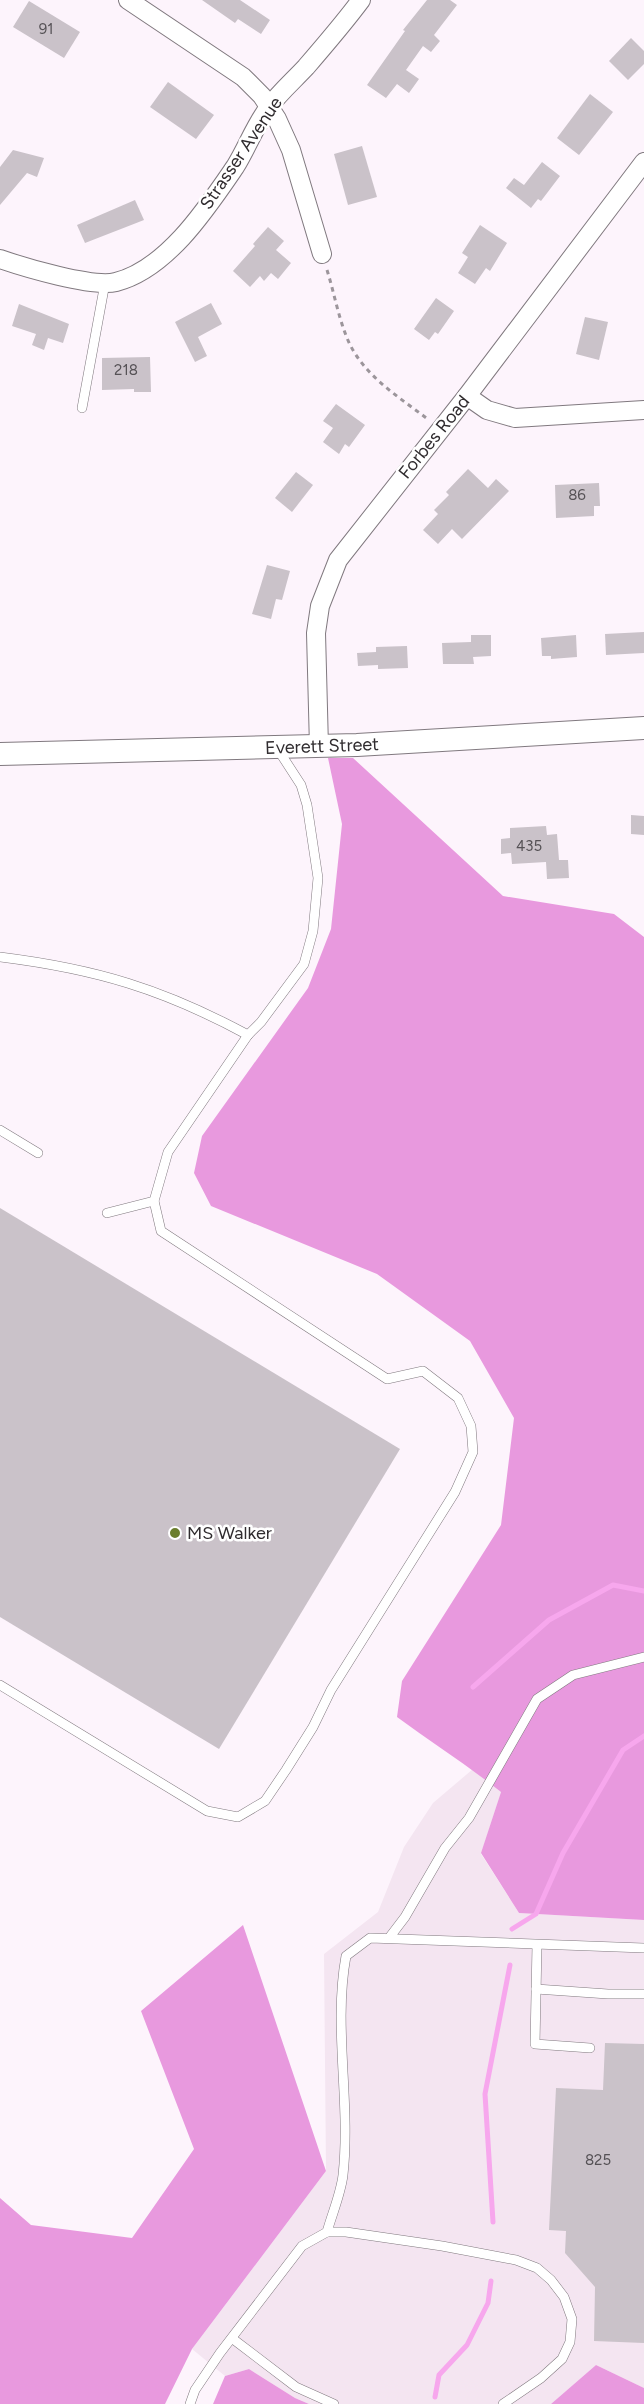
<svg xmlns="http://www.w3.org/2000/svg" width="644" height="2404" font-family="Figtree,sans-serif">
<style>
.built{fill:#f4e5f1}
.forest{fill:#e899de}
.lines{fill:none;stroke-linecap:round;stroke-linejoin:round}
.stream{stroke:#f7a7ed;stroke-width:5}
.building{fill:#cac2c9}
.service-casing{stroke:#80797f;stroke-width:10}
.minor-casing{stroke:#80797f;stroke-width:20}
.tertiary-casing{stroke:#80797f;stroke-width:24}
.path{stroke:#9c959b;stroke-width:3;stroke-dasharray:4.5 4.5;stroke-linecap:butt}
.service{stroke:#fff;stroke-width:9}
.minor{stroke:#fff;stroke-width:18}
.tertiary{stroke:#fff;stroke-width:22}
.poi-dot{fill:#6a7d2c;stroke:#fff;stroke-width:2}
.labels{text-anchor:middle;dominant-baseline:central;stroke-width:5;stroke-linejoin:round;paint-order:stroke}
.number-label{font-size:15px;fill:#565256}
.street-label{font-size:18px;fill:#302c2f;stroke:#fff}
.poi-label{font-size:18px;fill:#302c2f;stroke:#fff;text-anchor:start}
</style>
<rect width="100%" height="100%" fill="#fdf4fc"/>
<path class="built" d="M 473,1769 L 501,1792 L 481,1854 L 519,1913 L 644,1920 L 644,2388 L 596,2365 L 551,2404 L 309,2404 L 295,2398 L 249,2369 L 225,2376 L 192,2349 L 326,2171 L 324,1954 L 378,1912 L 404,1847 L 433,1803 Z"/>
<g class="forest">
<path d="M 328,758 L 353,758 L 503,896 L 614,914 L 644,937 L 644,1920 L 519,1913 L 481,1853 L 501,1792 C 467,1765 431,1742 397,1717 L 402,1681 L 501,1525 L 514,1418 L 470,1341 L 377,1274 L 211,1206 L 194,1173 L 202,1136 L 308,988 L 331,929 L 342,824 Z"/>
<path d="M 243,1925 L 326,2171 L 192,2349 L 165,2404 L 0,2404 L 0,2198 L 31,2225 L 132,2238 L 194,2149 L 141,2011 Z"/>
<path d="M 596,2365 L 644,2388 L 644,2404 L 551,2404 Z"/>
<path d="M 249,2369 L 295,2398 L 309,2404 L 213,2404 L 225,2376 Z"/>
</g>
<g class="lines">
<g class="stream">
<path d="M 473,1687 L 549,1620 L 613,1585 L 644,1591"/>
<path d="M 512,1929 L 536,1914 L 563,1853 L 623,1750 L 644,1736"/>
<path d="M 493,2222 L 485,2094 L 510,1965"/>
<path d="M 435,2397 L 439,2375 L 467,2345 L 488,2303 L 491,2281"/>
</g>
</g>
<g class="building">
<path d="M 202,0 L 240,0 L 270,20 L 261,34 L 238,19 L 235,23 Z"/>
<path d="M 427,0 L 450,0 L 457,5 L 434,35 L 440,41 L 431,52 L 423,46 L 406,70 L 419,79 L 409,93 L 397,84 L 386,98 L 367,85 L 405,31 L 403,30 Z"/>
<path d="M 29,1 L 80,32 L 64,58 L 13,27 Z"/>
<path d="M 631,38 L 644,51 L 644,64 L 628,80 L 609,61 Z"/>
<path d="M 168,82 L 214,115 L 196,139 L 150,107 Z"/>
<path d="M 590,94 L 613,112 L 579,155 L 557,138 Z"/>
<path d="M 362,146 L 377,197 L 348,205 L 334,154 Z"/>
<path d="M 13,150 L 44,158 L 37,177 L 27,173 L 0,205 L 0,167 Z"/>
<path d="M 542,162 L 560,176 L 541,201 L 538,199 L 531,208 L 506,188 L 514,178 L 524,185 Z"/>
<path d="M 135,200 L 144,220 L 85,243 L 77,225 Z"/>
<path d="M 480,225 L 507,243 L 490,271 L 486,268 L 475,284 L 458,273 L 468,257 L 462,253 Z"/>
<path d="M 268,227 L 284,241 L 276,250 L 291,263 L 278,279 L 271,273 L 264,281 L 260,276 L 250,287 L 233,271 L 255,246 L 253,244 Z"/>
<path d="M 436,298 L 454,311 L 438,334 L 435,332 L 429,340 L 414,329 Z"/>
<path d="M 211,303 L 222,324 L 198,337 L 207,356 L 195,362 L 175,322 Z"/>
<path d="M 19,304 L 69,324 L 63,343 L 48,338 L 44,350 L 32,345 L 36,334 L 12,326 Z"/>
<path d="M 585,317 L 608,322 L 599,360 L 576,354 Z"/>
<path d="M 150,357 L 151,392 L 134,392 L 134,389 L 102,390 L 102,358 Z"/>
<path d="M 336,404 L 365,425 L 349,447 L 345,444 L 339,454 L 323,442 L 333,428 L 323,421 Z"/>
<path d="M 468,469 L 488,488 L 496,479 L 509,491 L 462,539 L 452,529 L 438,544 L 423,530 L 438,514 L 434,510 L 449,495 L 446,492 Z"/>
<path d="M 296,472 L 313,485 L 292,512 L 275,498 Z"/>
<path d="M 599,483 L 600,506 L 594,506 L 594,516 L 556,518 L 555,485 Z"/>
<path d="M 267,565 L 290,571 L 282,600 L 276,599 L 271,619 L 252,614 Z"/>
<path d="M 644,632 L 644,653 L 606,655 L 605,634 Z"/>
<path d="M 471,635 L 491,635 L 491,656 L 473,657 L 474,664 L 443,664 L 442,643 L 471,642 Z"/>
<path d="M 576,635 L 577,657 L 551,659 L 551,656 L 542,656 L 541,638 Z"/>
<path d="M 407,646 L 408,668 L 378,669 L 378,665 L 358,666 L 357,653 L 376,652 L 376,647 Z"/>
<path d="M 631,815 L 644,816 L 644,835 L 631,834 Z"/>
<path d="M 546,826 L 547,835 L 557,834 L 559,860 L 568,860 L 569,878 L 547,879 L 546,862 L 512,864 L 511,853 L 501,854 L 501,839 L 510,838 L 510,828 Z"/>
<path d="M 0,1208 L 400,1449 L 219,1749 L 0,1617 Z"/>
<path d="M 605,2043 L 644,2044 L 644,2343 L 594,2341 L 595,2287 L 565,2253 L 566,2231 L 549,2230 L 556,2088 L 603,2090 Z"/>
</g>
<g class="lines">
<g class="service-casing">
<g id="service">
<path d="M 82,408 L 105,283"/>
<path d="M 0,957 C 96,969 163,989 248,1035"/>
<path d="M 0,1130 L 38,1153"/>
<path d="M 107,1213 L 154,1201 L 168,1152 L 248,1035 L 261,1022 L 304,964 L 313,931 L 318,878 L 307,805 L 301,785 L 277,748"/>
<path d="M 0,1685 L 207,1811 L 238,1817 L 265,1801 L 286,1770 L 313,1727 L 331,1690 L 455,1492 L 473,1452 L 471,1426 L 458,1398 L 423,1371 L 387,1379 L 161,1231 L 154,1201"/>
<path d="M 389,1938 L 405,1917 L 445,1848 L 469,1818 L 537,1699 L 573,1675 L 644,1657"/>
<path d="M 537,1945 L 535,2044 L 590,2048"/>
<path d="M 536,1989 L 608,1994 L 644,1994"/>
<path d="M 327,2232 C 332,2214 341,2193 343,2175 C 351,2102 333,2027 346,1956 L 370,1938 L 644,1948"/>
<path d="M 233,2339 L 296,2387 L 334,2404"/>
<path d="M 190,2404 L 195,2390 L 220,2353 L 302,2246 L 327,2232 L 346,2232 L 442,2246 L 516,2260 L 537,2268 L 551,2280 L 564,2297 L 572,2319 L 570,2342 L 562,2359 L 541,2378 L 503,2404"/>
</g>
</g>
<g class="minor-casing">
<g id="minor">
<path d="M 128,0 L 243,77 L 262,96 L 277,119 L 291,150 L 322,254"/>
<path d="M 0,259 C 23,267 93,288 116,282 C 167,269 207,208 235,167 C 247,148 255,125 269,107 C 279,93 294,80 306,67 C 325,45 344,23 361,0"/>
<path d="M 467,396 L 487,410 L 515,418 L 644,410"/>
<path d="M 319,747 L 316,633 L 320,606 L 338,560 L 467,396 L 644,162"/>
</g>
</g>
<g class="tertiary-casing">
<path id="tertiary" d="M 0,754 L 357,745 L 644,728"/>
</g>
<path class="path" d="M 327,270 C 334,292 338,316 347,338 C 362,375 399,397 429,420"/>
<use href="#service" class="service"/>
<use href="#minor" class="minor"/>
<use href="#tertiary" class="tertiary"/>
</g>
<circle class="poi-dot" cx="175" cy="1533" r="6"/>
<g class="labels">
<g class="number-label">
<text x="46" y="29">91</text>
<text x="126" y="370">218</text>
<text x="577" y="495">86</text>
<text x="529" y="846">435</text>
<text x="598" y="2160">825</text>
</g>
<g class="street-label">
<text transform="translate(241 153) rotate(-56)">Strasser Avenue</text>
<text transform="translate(434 437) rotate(-51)">Forbes Road</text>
<text transform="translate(322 746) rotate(-2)">Everett Street</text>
</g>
<g class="poi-label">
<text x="187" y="1533">MS Walker</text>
</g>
</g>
</svg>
